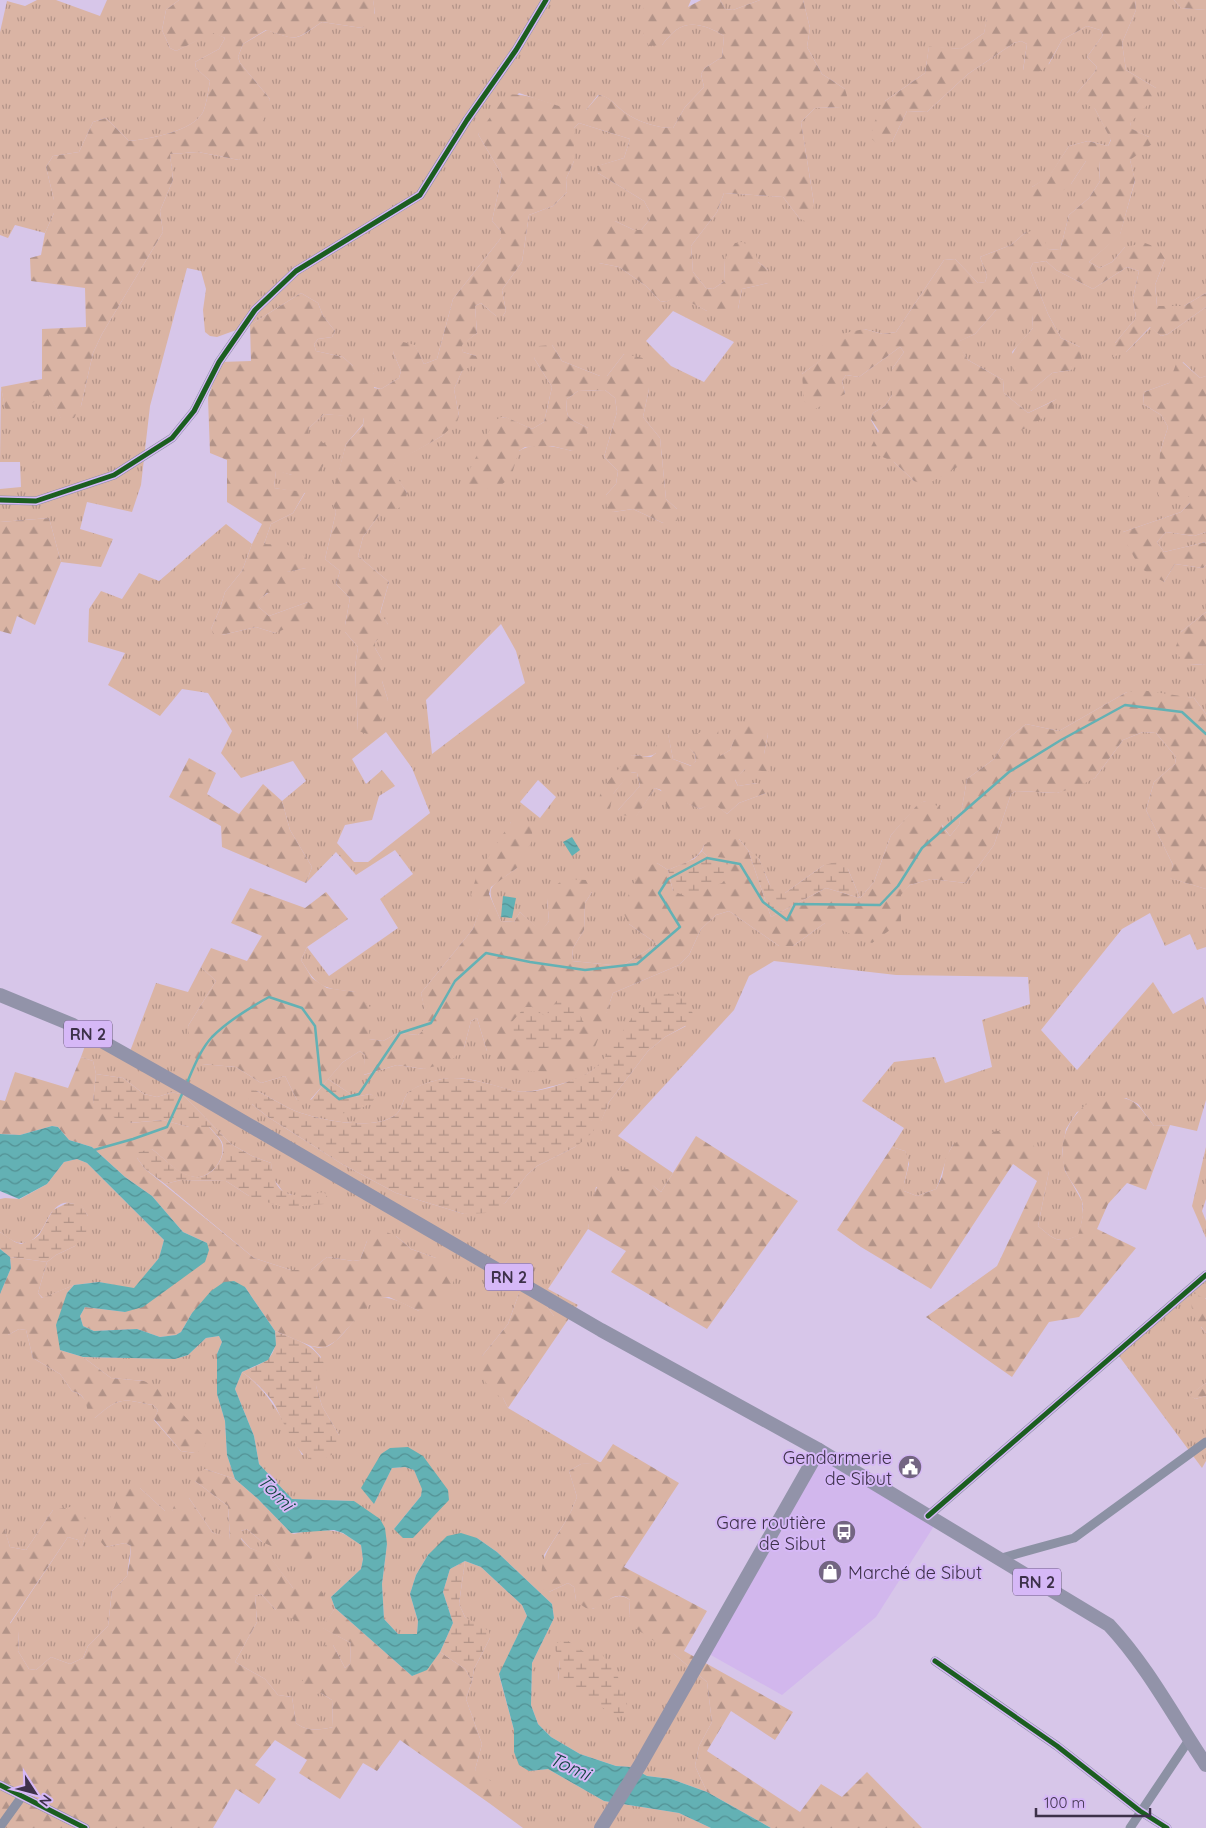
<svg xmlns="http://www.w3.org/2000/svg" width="1206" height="1828" font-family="Quicksand,sans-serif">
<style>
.built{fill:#d2b7ed}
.grass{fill:url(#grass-tufts);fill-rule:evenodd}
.forest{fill:url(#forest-firs)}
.wetland{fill:url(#wetland-marsh)}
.water{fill:url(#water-waves)}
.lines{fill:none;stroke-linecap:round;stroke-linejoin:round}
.stream{stroke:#63b1b4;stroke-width:2.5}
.street{stroke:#8c91a4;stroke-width:9}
.primary{stroke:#9293a9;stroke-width:14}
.cycleway-casing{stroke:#d6b8f7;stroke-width:8}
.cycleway{stroke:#1b5e20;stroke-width:5}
.labels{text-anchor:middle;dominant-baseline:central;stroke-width:4;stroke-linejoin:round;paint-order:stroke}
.shield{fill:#d6b8f7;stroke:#6b5a7e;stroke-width:1}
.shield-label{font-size:16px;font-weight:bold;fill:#3d314a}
.poi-label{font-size:18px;fill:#3d314a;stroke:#d6b8f7;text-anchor:end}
.water-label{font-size:19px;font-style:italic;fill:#0e423d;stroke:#d6b8f7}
</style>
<defs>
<pattern id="grass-tufts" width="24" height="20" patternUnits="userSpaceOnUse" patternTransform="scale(1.25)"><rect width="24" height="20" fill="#dab4a4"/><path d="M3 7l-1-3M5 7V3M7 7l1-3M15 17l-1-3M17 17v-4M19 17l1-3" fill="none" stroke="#b29388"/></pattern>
<pattern id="forest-firs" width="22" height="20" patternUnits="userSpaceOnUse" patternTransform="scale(1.25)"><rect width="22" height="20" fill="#dab4a4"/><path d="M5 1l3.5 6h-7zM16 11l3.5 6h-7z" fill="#b29388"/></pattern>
<pattern id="wetland-marsh" width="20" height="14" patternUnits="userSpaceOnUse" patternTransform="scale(1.25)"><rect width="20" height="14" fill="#dab4a4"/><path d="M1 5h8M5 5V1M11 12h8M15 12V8" fill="none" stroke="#b29388"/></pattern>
<pattern id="water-waves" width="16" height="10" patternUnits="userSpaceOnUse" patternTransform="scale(1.25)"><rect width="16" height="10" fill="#63b1b4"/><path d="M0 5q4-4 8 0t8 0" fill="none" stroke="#539194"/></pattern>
</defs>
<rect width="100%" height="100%" fill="#d7c6e9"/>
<path class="built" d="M 823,1454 L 934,1526 L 876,1617 L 782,1695 L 709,1654 Z"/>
<g class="grass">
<path d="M 37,0 L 56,0 L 100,16 L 107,0 L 179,0 L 166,10 L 162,30 L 170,48 L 176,51 L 213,32 L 225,38 L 219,49 L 195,62 L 196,68 L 210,81 C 208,91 207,103 203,112 C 194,131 149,139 129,141 L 106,118 L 93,122 L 79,152 L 53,156 L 46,167 L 54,200 L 54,213 L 45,233 L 15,225 L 8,238 L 0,235 L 0,32 L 7,1 L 25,6 Z"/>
<path d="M 373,0 L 643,0 L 643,35 L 662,45 C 666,40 671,34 676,30 C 690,19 711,27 724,36 L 722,57 L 705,68 L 701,74 L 704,87 L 685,107 L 673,128 C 657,128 638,122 624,112 C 616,106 610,96 598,95 L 586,110 L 572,111 L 519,93 L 478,134 L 502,175 L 492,221 L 501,231 L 501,238 L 453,299 L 437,359 L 424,364 L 415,346 L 393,352 L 401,371 L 399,378 L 381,389 L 374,387 L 374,374 L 353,366 L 343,357 L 316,351 L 314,344 L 318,339 L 332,337 L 335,331 L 323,316 L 318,303 L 301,293 L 250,325 L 217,337 L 210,336 L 205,332 L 203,310 L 206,289 L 201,271 L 187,268 L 150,406 L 141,485 L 132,512 L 87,502 L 80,529 L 113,539 L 101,567 L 61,562 L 49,518 L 0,522 L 0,489 L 21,487 L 20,462 L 0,462 L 1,387 L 5,407 L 50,394 L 61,418 L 81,406 L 93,353 L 102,334 L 163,232 L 160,211 L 173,180 L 170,154 L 198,152 L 239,160 L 270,99 L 240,63 L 238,57 L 243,44 L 267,30 C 299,41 294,41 322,22 L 362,28 L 375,13 Z"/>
<path d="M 720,0 L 760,0 L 733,10 L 725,9 Z"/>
<path d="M 803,0 L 991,0 L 984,33 L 961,49 L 929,47 L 925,73 L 885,101 L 892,142 L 907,111 L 927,112 L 968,74 L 1014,43 L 1021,41 L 1027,44 L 1023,70 L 1049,64 L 1062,40 L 1087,26 L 1100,30 L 1103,35 L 1087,57 L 1097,67 L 1094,73 L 1077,93 L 1095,109 L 1111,139 L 1108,146 L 1088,141 L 1069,146 L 1049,177 L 1032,187 L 1071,184 L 1086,161 L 1099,161 L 1100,181 L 1089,198 L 1069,215 L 1060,250 L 1048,249 L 1026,232 L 1011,245 L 980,257 L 987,276 L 985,282 L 978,283 L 955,259 L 944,260 L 896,332 L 883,334 L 864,329 L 802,374 L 845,394 L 842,381 L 846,375 L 859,377 L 900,347 L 904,352 L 892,369 L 892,395 L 885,406 L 873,413 L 871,420 L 894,462 L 914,481 L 1057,399 L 1028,413 L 1004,393 L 1003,380 L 968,360 L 957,342 L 975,334 L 996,310 L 1032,314 L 1033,328 L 1012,352 L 1031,391 L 1052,373 L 1071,370 L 1080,347 L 1061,338 L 1048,314 L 1030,269 L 1033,263 L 1046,261 L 1056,270 L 1093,289 L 1127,267 L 1139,271 L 1133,298 L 1136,318 L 1115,343 L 1126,352 L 1151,327 L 1161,336 L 1168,334 L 1206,307 L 1206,376 L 1200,378 L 1183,362 L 1169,383 L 1144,392 L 1143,404 L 1161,415 L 1168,427 L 1160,452 L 1184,496 L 1190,496 L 1190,503 L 1181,512 L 1123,532 L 1164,582 L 1175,564 L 1203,568 L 1206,565 L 1206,612 L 1181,632 L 1189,665 L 1206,664 L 1206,714 L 1194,698 L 1127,692 L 1059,731 L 1026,724 L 1005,741 L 994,759 L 967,779 L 959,825 L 950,836 L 925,801 L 919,804 L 891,835 L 874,882 L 860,898 L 848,869 L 824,865 L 785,893 L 778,894 L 772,890 L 759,859 L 748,850 L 739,839 L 704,845 C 699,860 682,864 668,870 L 657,863 L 629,924 L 657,944 L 622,966 L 572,961 L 573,948 L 584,930 L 585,903 L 592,892 L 547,899 L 549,921 L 541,932 L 520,912 L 514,922 L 501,921 C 485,884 485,891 517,868 L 511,822 L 473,929 L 421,993 L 429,1026 L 418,1035 L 398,1033 L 383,1041 L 369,1039 L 355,992 C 324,988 318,989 301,960 L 307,947 L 329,976 L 398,928 L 380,899 L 413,874 L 395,850 L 356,875 L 336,852 L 306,883 L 312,867 L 290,830 L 282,801 L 306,781 L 293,761 L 241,778 L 221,753 L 232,731 L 208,693 L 182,689 L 160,716 L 108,685 L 125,653 L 88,642 L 89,609 L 101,591 L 122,599 L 139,573 L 159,581 L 226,524 L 252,544 L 242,571 L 225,592 L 219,611 L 211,629 L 222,635 L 256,627 L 275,633 L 308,602 L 269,616 L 259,607 L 257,601 L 268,593 L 286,572 L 306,568 L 264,544 L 271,524 L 293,513 L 305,493 L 274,488 L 276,470 L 292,475 L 309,428 L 324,414 L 364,417 L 363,424 L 346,444 L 332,499 L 336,512 L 325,559 L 340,571 L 336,584 L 350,598 L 345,625 L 345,632 L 358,647 L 355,667 L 358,731 L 388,700 L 382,681 L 382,660 L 375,648 L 375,642 L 388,624 L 380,614 L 389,582 L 358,556 L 363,537 L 379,515 L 407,493 L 391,469 L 395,462 L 442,436 L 459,416 L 454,389 L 462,371 L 476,356 L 463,352 L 461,345 L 477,333 L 475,306 L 481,303 L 496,316 L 503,316 L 506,311 L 502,290 L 522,262 L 529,215 L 553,206 L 567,192 L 566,179 L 574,161 L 574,128 L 579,123 L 630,139 L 624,158 L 598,166 L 598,173 L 644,201 L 650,212 L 650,219 L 641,230 L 634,230 L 615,221 L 599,263 L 619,267 L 646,286 L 660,301 L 666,302 L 678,295 L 707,311 L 738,309 L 742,289 L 768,283 L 768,270 L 758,262 L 724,260 L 725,281 L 713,289 L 706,288 L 693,272 L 691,246 L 717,212 L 724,193 L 783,197 L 800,219 L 814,204 L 801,122 L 815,108 L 841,107 L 845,89 L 822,74 L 807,47 L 810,28 ZM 673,311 L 734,342 L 704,382 L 671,366 L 646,341 ZM 552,345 L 562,361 L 600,376 L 607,376 L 624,354 L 649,389 L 643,417 L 660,438 L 666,499 L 677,509 L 663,523 L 633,509 L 613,512 L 606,495 L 616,484 L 618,471 L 604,457 L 617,412 L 615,398 L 605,390 L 578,391 L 567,399 C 565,421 570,418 588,428 L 572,451 C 556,447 534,441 519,451 L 501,417 L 507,418 L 532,429 L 544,422 L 552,387 L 534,358 ZM 501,624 L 516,651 L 525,683 L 432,754 L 426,700 ZM 741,725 L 768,734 L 764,754 L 745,769 L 735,779 L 738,786 L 757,783 L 766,793 L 739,803 L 727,814 L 713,802 L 700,809 L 655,788 L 636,816 L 618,810 L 640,786 L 637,773 L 630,772 L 613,794 L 632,755 C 658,758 655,756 668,734 L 673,759 L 692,766 L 696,761 L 695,754 L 686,745 L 719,757 L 730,750 ZM 386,732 L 412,768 L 430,813 L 368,862 L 354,862 L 337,843 L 345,825 L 372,820 L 379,796 L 395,786 L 382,770 L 366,784 L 352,759 ZM 538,780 L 556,797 L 540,818 L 520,802 Z"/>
<path d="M 1135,0 L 1174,0 L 1181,8 L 1206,10 L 1206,293 L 1184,306 L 1157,306 L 1155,285 L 1165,259 L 1125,247 L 1112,262 L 1100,268 L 1089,262 L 1120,234 L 1135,181 L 1130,160 L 1149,137 L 1131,129 L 1130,122 L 1156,88 L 1126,70 L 1122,43 L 1136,10 Z"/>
<path d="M 1166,532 L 1194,536 L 1206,532 L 1206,542 L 1164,552 L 1157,542 Z"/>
<path d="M 1143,732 L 1156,733 L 1176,757 L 1175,764 L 1154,782 L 1146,810 L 1173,865 L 1170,878 L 1206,889 L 1206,947 L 1197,950 L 1190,934 L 1165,946 L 1150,913 L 1122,929 L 1041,1030 L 1077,1070 L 1153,982 L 1173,1014 L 1203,997 L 1206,1006 L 1206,1100 L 1197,1131 L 1170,1125 L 1154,1126 L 1138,1104 L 1126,1098 L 1077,1112 L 1066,1129 L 1062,1151 L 1065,1171 L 1082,1201 L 1083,1215 L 1079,1235 C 1058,1245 1054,1239 1038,1226 L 1049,1171 L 953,1145 C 944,1159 943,1175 936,1189 L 917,1196 L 904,1191 L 904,1184 L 909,1164 L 905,1151 L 892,1147 L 904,1128 L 862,1101 L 894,1062 L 935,1057 L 945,1083 L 992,1067 L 982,1020 L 1030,1004 L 1028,977 L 896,975 L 774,961 L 749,976 L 734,1010 L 618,1136 L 673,1173 L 661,1192 L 652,1185 L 596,1187 L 588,1229 L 548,1289 L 578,1305 L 561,1316 L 554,1316 L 538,1294 L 519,1293 L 508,1324 L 482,1356 L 508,1408 L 601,1463 L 581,1464 L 569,1471 L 577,1497 L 569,1516 L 544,1555 L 549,1592 L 568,1583 L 574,1587 L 576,1600 L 593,1609 C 605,1602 618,1590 630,1600 L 629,1616 L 707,1682 L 712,1722 L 699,1746 L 695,1766 L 707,1792 L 671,1779 L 647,1776 L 631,1767 L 616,1766 L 580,1754 L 551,1737 L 538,1724 L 531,1705 L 532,1663 L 554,1618 L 552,1604 L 497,1552 L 477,1538 L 428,1555 L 416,1575 L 410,1594 L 418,1621 L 417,1635 L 398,1634 L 384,1619 L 382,1584 L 387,1544 L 354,1501 L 292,1499 L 259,1464 L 254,1436 L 235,1389 L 242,1372 C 271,1392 285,1425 302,1455 L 339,1435 L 322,1406 L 316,1386 L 321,1357 L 311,1346 C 315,1347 322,1349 326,1347 C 347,1340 364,1295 387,1298 C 398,1299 410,1307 419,1311 L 436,1258 L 411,1249 L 396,1236 L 367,1241 L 360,1260 L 353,1261 L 327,1257 L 311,1270 L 291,1270 L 254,1258 L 165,1184 L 181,1180 L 226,1181 L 249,1196 L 297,1196 L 284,1193 L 272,1177 L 271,1163 L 252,1156 L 231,1144 L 183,1095 L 173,1092 L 157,1097 L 144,1094 L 123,1078 L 96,1074 L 93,1061 L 81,1057 L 90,1032 L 129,1054 L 156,983 L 188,992 L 201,967 L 216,981 L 188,1026 L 202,1064 L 236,1067 L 261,1083 L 285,1076 L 297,1100 L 376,1098 L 370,1094 L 355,1097 L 328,1079 L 343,1062 L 360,1051 L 365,1055 L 364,1075 L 397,1065 L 424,1069 L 464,1048 L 471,1021 L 477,1018 L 487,1051 L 595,1045 L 613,993 L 679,965 L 689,955 L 701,929 L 716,915 L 729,911 L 779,946 L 793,946 L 825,923 L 901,922 L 901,894 L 910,885 L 931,879 L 966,883 L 994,845 L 1011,794 L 1016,791 L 1057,793 L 1095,778 L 1123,740 ZM 640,1008 L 686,1026 L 665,1037 L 648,1051 L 609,1102 L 601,1121 L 575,1147 L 537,1166 L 527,1175 L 505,1203 L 464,1214 L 396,1193 L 342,1164 L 268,1117 L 252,1104 L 257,1091 C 272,1098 286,1108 301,1113 C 325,1121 372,1130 394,1116 C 402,1111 402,1101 407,1094 C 413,1087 429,1082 438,1080 C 464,1073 491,1086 516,1091 C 527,1093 539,1090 549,1087 C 566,1083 588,1077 600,1064 C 615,1048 627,1026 640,1008 ZM 390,1448 L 449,1500 L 394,1529 L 421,1496 L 423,1489 L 414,1470 L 405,1467 L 392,1468 L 374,1504 ZM 588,1654 L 558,1681 L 560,1660 Z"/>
<path d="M 1206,1147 L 1206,1199 L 1202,1211 L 1206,1221 L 1206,1238 L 1192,1206 Z"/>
<path d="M 77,1159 L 87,1163 L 164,1240 L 159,1258 L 134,1289 L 99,1282 L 74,1285 L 43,1298 L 38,1293 L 47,1262 L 56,1255 L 75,1246 L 88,1216 L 81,1205 C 74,1204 67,1201 61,1204 C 45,1212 46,1235 28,1242 C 16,1246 9,1238 0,1232 L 0,1199 L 5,1198 L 20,1199 L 47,1184 L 64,1162 Z"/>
<path d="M 1206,1275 L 1206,1299 L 1205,1298 L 1201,1327 L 1206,1333 L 1206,1383 L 1190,1395 L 1195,1399 L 1206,1396 L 1206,1461 L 1202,1468 L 1119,1356 Z"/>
<path d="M 19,1329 L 26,1330 L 33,1358 L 60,1374 L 72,1391 C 85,1394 89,1407 95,1418 C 120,1396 122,1399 153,1405 L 158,1410 L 154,1420 L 181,1451 L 195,1453 L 144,1381 L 111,1378 L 83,1357 L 175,1359 L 188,1355 L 206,1338 L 219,1336 L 222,1342 L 217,1354 L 217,1394 L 225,1421 L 227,1455 L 235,1479 L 205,1469 L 195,1481 L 228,1506 L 230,1540 L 212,1532 L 189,1498 L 172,1511 L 165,1511 L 140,1488 L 105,1547 L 125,1543 L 131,1546 L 127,1576 L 112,1591 L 108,1626 L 88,1646 L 83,1658 L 70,1664 L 51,1657 L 36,1670 L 29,1669 L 18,1651 L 19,1632 L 10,1624 L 68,1537 L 78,1540 L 81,1548 L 88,1529 L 53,1510 L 26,1550 L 10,1547 L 4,1528 L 0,1528 L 0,1335 L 8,1335 Z"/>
<path d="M 247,1529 L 262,1542 C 281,1536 326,1524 344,1534 C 350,1537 355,1541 361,1545 L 363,1559 L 361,1569 L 331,1597 L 335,1608 L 323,1628 L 351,1643 L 350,1664 L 345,1668 L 333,1645 L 321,1693 L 332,1700 L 333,1727 C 320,1730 307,1732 296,1723 L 292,1697 L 278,1695 L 265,1679 L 235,1662 L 257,1622 L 255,1596 L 261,1594 L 276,1610 L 293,1588 L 269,1556 L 250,1548 L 241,1538 L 241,1531 Z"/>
<path d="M 465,1561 L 481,1567 L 522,1605 L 527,1616 L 499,1675 L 514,1730 L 514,1752 L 529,1771 L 548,1769 L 604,1801 L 679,1813 L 711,1828 L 523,1828 L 489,1803 L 494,1803 L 475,1770 L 482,1744 L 466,1699 L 472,1681 L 474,1669 L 490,1638 L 465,1617 L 459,1604 Z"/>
</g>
<g class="forest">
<path d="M 179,0 L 373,0 C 376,17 376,18 362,28 L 322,22 C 293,41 299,41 266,30 L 243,44 L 238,57 L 240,63 L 270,99 L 260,132 L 239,160 L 198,152 L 170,154 L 173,180 L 160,211 L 163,232 L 102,334 L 93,353 L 81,406 L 74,418 L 61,419 L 50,395 L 11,412 L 5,408 L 1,387 L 42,379 L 42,329 L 86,327 L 85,288 L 31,281 L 30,258 L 41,255 L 45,233 L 54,213 L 54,200 L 46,167 L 53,156 L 79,152 L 93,122 L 106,118 L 129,141 C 149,139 194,131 203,112 C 207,103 208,91 210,81 L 196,68 L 195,62 L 219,49 L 225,38 L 213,33 L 176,51 L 170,48 L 162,30 L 166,10 Z"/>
<path d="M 643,0 L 691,0 L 688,7 L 701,0 L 720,0 L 725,9 L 733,10 L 760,0 L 803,0 L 810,28 L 807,47 L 822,74 L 845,89 L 847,96 L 841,107 L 815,108 L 801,122 L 814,204 L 812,224 L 800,219 L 783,197 L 724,193 L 717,212 L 691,246 L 693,272 L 706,288 L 713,289 L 725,281 L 724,260 L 735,243 L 742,242 L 754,248 L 758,262 L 768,270 L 768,283 L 742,289 L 738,309 L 733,313 L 707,311 L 678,296 L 666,302 L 660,301 L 646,286 L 619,267 L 599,263 L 584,251 L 584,244 L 595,226 L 615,221 L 634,230 L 641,230 L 650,219 L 650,212 L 644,201 L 598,173 L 597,166 L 624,158 L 630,139 L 579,123 L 574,128 L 574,161 L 566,179 L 567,192 L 553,206 L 529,215 L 522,262 L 502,290 L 506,311 L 503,316 L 496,316 L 481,303 L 475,306 L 477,333 L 462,345 L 463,352 L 476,356 L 479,362 L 462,371 L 454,389 L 459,416 L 457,422 L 442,436 L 395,463 L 392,469 L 407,493 L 404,506 L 379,515 L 363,537 L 358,556 L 389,582 L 380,613 L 388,624 L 387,631 L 375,642 L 375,648 L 382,660 L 382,681 L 388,700 L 377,732 L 371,735 L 358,731 L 355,667 L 358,647 L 345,632 L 345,625 L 350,598 L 336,584 L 340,571 L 325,559 L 336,512 L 331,499 L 346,444 L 363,425 L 364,418 L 324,414 L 309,428 L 308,434 L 332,448 L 319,474 L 292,475 L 276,471 L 274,488 L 305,492 L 293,513 L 271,524 L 264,544 C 287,545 294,541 309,562 L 306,568 L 287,572 L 291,585 L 288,591 L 267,593 L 258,601 L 259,607 L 269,616 L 308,602 L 319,610 L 318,616 L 275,633 L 256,627 L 222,635 L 214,634 L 211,629 L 219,611 L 225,592 L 242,571 L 252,544 L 262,524 L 227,502 L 227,460 L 210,453 L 208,398 L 220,362 L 251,361 L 250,325 L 301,293 L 318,303 L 323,316 L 335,331 L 332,337 L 318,339 L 314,344 L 316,351 L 343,357 L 353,366 L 366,364 L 374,374 L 374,388 L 381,389 L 399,378 L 401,371 L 393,352 L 403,342 L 415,345 L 424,364 L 437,359 L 453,299 L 501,238 L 501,231 L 492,221 L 502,175 L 478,134 L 506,95 C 534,91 556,111 586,110 L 599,95 C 610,96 616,106 624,112 C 638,122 657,128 673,128 L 685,107 L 704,87 L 701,74 L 705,68 L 722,57 L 724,36 C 711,27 690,19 676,30 C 671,34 666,40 662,45 L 649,46 L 643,35 Z"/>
<path d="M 990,0 L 1135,0 L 1136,10 L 1122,43 L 1126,70 L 1156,88 L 1157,95 L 1130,123 L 1132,129 L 1149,137 L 1152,144 L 1130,160 L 1135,180 L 1120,235 L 1089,262 L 1100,268 L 1112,262 L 1125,247 L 1145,243 L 1158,248 L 1165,259 L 1155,285 L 1157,306 L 1184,306 L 1206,293 L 1206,307 L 1168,334 L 1161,336 L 1150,327 L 1126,352 L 1113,357 L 1115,343 L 1136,318 L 1133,298 L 1139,271 L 1127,267 L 1093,289 L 1056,270 L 1046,261 L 1033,263 L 1030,269 L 1048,314 L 1061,338 L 1080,347 L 1082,360 L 1071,370 L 1052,373 L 1031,391 L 1018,387 C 1006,352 1011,353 1033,328 L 1032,315 L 1016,326 L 996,310 L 975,334 L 958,342 L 968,360 L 1003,380 L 1004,393 L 1028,413 L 1058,399 L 1050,414 L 926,485 L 914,481 L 894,462 L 869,451 L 879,431 L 871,419 L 873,413 L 885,406 L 892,395 L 892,369 L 904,352 L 900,347 L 859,377 L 846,375 L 842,381 L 845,394 L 813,410 L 804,401 L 802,374 L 822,359 L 822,338 L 864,329 L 883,334 L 896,332 L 944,260 L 955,259 L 978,283 L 985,282 L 987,276 L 980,257 L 1011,245 L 1026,232 L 1040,230 L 1048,249 L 1060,250 L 1069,215 L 1089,198 L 1100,181 L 1099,161 L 1086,161 L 1071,184 L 1055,197 L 1034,199 L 1030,194 L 1032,187 L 1049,176 L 1069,146 L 1088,141 L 1108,146 L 1111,140 L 1095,109 L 1076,99 L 1077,93 L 1094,73 L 1097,67 L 1087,57 L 1103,35 L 1100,30 L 1087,26 L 1062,40 L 1048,65 L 1035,75 L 1023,71 L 1027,44 L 1021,41 L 1014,43 L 968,74 L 927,112 L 907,111 L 892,142 L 876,143 L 871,138 L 873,125 L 885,101 L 925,73 L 929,46 L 961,49 L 984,33 Z"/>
<path d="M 1174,0 L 1206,0 L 1206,10 L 1181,8 Z"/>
<path d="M 552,345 L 562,361 L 600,376 L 607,376 L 624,354 L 643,358 L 649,389 L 643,417 L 660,438 L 666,499 L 677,509 L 677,521 L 663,523 L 633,509 L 613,512 L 607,508 L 606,495 L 616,484 L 618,471 L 604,457 L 617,412 L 615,398 L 605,390 L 578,391 L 567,399 C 565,421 570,418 588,428 L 585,447 L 572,451 L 552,446 L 525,447 L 519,451 L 511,477 L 500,486 L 481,490 L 468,485 L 465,479 L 494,421 L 501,417 L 508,418 L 532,429 L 544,422 L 552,387 L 534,358 L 539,346 Z"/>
<path d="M 1182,362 L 1200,378 L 1206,376 L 1206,532 L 1194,536 L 1166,532 L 1157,542 L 1164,552 L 1206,542 L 1206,565 L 1203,568 L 1175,564 L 1164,582 L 1140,568 L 1124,539 L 1123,532 L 1181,512 L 1190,503 L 1190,496 L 1184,496 L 1165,505 L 1158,494 L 1160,452 L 1168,427 L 1161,415 L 1143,404 L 1144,392 L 1169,383 L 1176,364 Z"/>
<path d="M 49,518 L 61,562 L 35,625 L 17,616 L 11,634 L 0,631 L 0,522 Z"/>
<path d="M 1206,612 L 1206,664 L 1189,665 L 1174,652 L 1181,632 Z"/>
<path d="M 1141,690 L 1194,698 L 1206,714 L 1206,889 L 1169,878 L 1173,865 L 1146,810 L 1154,782 L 1175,764 L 1176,757 L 1156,733 L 1143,732 L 1123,740 L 1095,778 L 1077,787 L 1057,793 L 1016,791 L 1011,794 L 994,845 L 966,883 L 931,879 L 910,885 L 901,895 L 901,922 L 872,943 L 825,923 L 793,946 L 779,946 L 729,911 L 716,915 L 701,929 L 689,955 L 679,965 L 613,993 C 605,1015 596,1062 575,1073 L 509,1070 L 487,1051 L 477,1018 L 471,1021 L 464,1048 L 450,1062 L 424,1069 L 397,1065 L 363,1075 L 365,1055 L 360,1051 L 343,1062 L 310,1100 L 297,1100 L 285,1076 L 261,1083 L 236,1067 L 201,1064 L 191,1054 L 188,1026 L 216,981 L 201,967 L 211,948 L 247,961 L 262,936 L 231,923 L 250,888 L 305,908 L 326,892 L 348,919 L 307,947 L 301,960 L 312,978 L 327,988 L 355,992 L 370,1007 L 369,1039 L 383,1041 L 398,1033 L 418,1035 L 428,1026 L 421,993 L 473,929 L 480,908 L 471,895 L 477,874 L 511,822 L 531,825 L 533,839 L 517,868 L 491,887 L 489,894 L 501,921 L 514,922 L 520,912 L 541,931 L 549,921 L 547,899 L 553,887 L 565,879 L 586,880 L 592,892 L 585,903 L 584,930 L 573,948 L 572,961 L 622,966 L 657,944 L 629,924 L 623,912 C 628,895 636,867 657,863 L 668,870 L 673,891 L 707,856 L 702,851 L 704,845 L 716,838 L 739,839 L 748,850 L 771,917 L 826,888 L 860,898 L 874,882 L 891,835 L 919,803 L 925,801 L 940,807 L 942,826 L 950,836 L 959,825 L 967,779 L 994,759 L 1005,741 L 1026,724 L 1059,731 L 1127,692 Z"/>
<path d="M 753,721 L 768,734 L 764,754 L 771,772 L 745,769 L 735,780 L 738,786 L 757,783 L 769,787 L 766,793 L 739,803 L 727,814 L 713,803 L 700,809 L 686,803 L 668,809 L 661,790 L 655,788 L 636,817 L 622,815 L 618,810 L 640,786 L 637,773 L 631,772 L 613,794 L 610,808 L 603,811 C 601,808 599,804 599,800 C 600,787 623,764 632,755 L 651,757 L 656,753 L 656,740 L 668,733 L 673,759 L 691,766 L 696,761 L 695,754 L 685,745 L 693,734 L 718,729 L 720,756 L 730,750 L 740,725 Z"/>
<path d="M 189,758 L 216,773 L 207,794 L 239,814 L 263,784 L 282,801 L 290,830 L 312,867 L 306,883 L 222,847 L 221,826 L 169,797 Z"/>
<path d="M 81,1057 L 93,1061 L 96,1074 L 93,1102 L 130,1123 L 163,1120 L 189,1127 L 209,1127 C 212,1131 219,1137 221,1142 C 228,1157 211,1179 195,1177 C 178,1175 165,1159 152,1149 L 137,1158 L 145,1169 L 254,1258 L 291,1270 L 311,1270 L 327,1257 L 353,1261 L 360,1260 L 367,1241 L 377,1232 L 384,1231 L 396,1236 L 411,1249 L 436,1258 L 451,1272 L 454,1280 L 449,1294 L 434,1309 L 419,1311 L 389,1297 L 382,1298 L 369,1305 L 336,1341 L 324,1348 L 311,1346 L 275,1331 L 245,1287 L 192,1313 L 181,1332 L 176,1335 L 160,1337 L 137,1329 L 94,1331 L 83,1326 L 80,1316 L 85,1307 L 125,1312 L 207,1243 L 183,1232 L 152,1196 L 125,1177 L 92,1147 L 69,1140 L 58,1127 L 52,1126 L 20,1135 L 0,1134 L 0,1100 L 5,1101 L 15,1072 L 68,1088 Z"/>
<path d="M 1099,1096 C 1134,1098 1133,1097 1154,1126 L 1170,1125 L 1146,1190 L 1127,1183 L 1108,1204 L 1097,1229 L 1136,1248 L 1079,1317 L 1049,1322 L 1012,1377 L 926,1317 L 997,1266 L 1037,1181 L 1013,1164 L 931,1289 L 861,1247 L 837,1230 L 892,1147 L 905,1151 C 913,1165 903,1176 904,1191 L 917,1196 L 936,1189 L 942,1177 L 946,1157 L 953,1145 L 962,1138 L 1003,1130 L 1026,1137 L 1044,1158 L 1049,1171 L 1038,1226 C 1054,1239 1058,1245 1078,1235 C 1081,1225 1085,1212 1082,1201 C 1079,1190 1069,1181 1065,1170 C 1056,1139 1071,1111 1099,1096 Z"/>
<path d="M 696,1136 L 798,1201 L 707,1329 L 611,1272 L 626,1251 L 588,1229 C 593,1203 591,1174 622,1170 C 628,1169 632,1168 637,1172 C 646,1177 652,1186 661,1192 Z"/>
<path d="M 10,1257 L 47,1262 L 38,1293 L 42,1298 L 74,1285 L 67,1293 L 60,1350 L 83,1357 L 111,1378 L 144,1381 L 156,1387 L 204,1436 L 206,1442 L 204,1449 L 195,1453 L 181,1451 L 154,1419 L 158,1410 L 153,1405 C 122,1399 120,1396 95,1418 L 89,1416 C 86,1404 86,1394 72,1391 L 60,1374 L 33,1358 L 26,1330 L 19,1329 L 8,1335 L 0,1335 L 0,1294 L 11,1268 Z"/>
<path d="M 525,1290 L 538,1294 L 554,1316 L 561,1315 L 578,1305 L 508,1408 L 503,1398 L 491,1392 L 478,1368 L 482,1356 L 508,1324 L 519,1293 Z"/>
<path d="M 1193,1293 L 1206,1299 L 1206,1333 C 1197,1322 1187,1307 1193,1293 Z"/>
<path d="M 1206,1383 L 1206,1396 L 1195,1399 L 1189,1395 Z"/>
<path d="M 613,1444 L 679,1483 L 624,1567 L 707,1611 L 684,1651 L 793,1712 L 775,1740 L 731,1711 L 707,1751 L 800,1812 L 821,1784 L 842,1797 L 867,1772 L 922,1828 L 771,1828 L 707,1792 L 695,1766 L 699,1746 L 712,1722 L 707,1682 L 675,1655 L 635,1628 L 629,1616 L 630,1600 C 612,1585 601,1615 586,1608 C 582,1606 579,1603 576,1600 L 574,1587 L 568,1583 L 549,1592 L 543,1589 C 536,1556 555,1542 569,1515 C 572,1510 574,1503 577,1497 L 569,1471 L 581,1464 L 601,1462 Z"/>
<path d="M 205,1469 L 235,1479 L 258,1499 L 291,1533 L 317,1541 L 311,1560 L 305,1561 L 262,1542 L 247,1529 L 241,1531 L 241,1539 L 250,1548 L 269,1555 L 293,1588 L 313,1584 L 323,1593 L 325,1604 L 313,1619 L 300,1623 L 276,1610 L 261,1594 L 255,1596 L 257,1622 L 235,1662 L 265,1679 L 278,1695 L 292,1697 L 296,1723 C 307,1732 320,1730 333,1727 L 332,1700 L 321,1693 L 308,1696 L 299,1686 L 327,1643 L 333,1645 L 345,1668 L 350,1664 L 351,1643 L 322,1628 L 335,1608 L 412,1676 L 427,1669 L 440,1652 L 465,1669 L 472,1681 L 466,1699 L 482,1744 L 475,1770 L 498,1786 L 500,1799 L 494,1803 L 489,1803 L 400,1740 L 377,1771 L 363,1763 L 340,1799 L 299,1773 L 307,1760 L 275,1740 L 255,1765 L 276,1779 L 259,1804 L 236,1789 L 213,1828 L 0,1828 L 0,1528 L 4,1527 L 10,1547 L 26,1550 L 53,1510 L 76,1506 L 82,1510 L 88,1529 L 81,1549 L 78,1540 L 68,1537 L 10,1623 L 19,1631 L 18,1651 L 29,1669 L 36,1670 L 51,1657 L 70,1664 L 83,1658 L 88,1646 L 108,1626 L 112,1591 L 127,1576 L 130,1560 L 131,1546 L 125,1543 L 105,1547 L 101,1542 L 118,1497 L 127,1487 L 140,1488 L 165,1511 L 172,1511 L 177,1499 L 189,1498 L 212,1532 L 230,1539 L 228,1506 L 195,1481 L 193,1475 Z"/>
</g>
<g class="wetland">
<path d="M 748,850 C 752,853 758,856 760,861 C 767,873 767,894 785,893 L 824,865 L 837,862 L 848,869 L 860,898 L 826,888 L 771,917 Z"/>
<path d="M 702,851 L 707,856 L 726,858 L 731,873 L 722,883 L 685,896 L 673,891 L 668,870 L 694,859 Z"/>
<path d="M 676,993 L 687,1000 L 693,1014 L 691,1020 L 685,1026 L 665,1037 L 648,1051 L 609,1102 L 601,1122 L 587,1138 L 575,1147 L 537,1166 L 527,1175 L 505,1203 L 486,1213 L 464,1214 L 396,1193 L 342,1164 L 268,1117 L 252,1104 L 244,1092 L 251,1089 L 257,1091 C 272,1098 286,1108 301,1113 C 325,1121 372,1130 394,1116 C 402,1111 402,1101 407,1094 C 414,1085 439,1079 449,1078 C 472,1077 494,1086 516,1091 C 536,1095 570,1082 588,1073 C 614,1059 631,1002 658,995 C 663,994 670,994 676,993 Z"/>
<path d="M 559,998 L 577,1008 L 584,1023 C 572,1046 557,1045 534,1051 L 512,1036 L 511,1023 L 525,1007 L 532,1007 L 545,1016 Z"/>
<path d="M 96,1074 L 123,1078 L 144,1094 L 157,1097 L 173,1092 L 183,1095 L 231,1144 L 252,1156 L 271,1163 C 275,1201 294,1197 324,1192 L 328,1198 L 324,1204 L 285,1208 L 249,1196 L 226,1181 L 181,1180 L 165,1184 L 145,1169 L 137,1158 L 138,1152 L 152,1149 C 165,1159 178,1174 195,1177 C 211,1179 228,1157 222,1142 C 219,1137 213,1131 209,1127 L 189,1127 L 163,1120 L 129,1123 L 102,1113 L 93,1102 Z"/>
<path d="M 328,1079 L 355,1097 L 370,1094 L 376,1097 C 369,1108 344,1116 332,1113 C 320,1110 308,1104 297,1100 L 311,1100 Z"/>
<path d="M 67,1203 L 81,1204 L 88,1216 L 88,1230 L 75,1246 L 56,1255 L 47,1262 L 10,1257 L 0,1249 L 0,1232 L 15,1242 L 21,1244 L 34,1239 L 39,1235 L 53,1210 Z"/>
<path d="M 275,1331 C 300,1342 315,1343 327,1369 L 316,1386 L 322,1406 L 339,1435 L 333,1454 C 328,1457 320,1461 315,1461 C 296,1458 282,1417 273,1402 C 264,1390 254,1380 242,1372 C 265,1362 278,1360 275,1331 Z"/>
<path d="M 465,1561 L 459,1604 L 465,1617 L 489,1631 L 490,1638 L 474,1669 L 472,1681 L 465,1669 L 440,1652 L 453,1623 L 443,1592 L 450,1569 Z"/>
<path d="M 565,1639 L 587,1654 L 595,1648 L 598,1649 L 617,1674 L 629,1710 L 624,1715 L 613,1714 L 558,1681 L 560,1660 L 553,1645 Z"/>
</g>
<g class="water">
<path d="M 572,837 L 580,850 L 572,856 L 563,842 Z"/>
<path d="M 503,896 L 516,898 L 512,918 L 501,917 Z"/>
<path d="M 52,1126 L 58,1127 L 69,1140 L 92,1147 L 125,1177 L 152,1196 L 183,1232 L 207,1243 L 209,1250 L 205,1262 L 143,1307 L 125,1312 L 85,1307 L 80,1316 L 83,1326 L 94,1331 L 137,1329 L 160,1337 L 176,1335 L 181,1332 L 192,1313 L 211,1291 L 224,1282 L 234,1281 L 245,1287 L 275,1331 L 276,1345 L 268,1360 L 242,1372 L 235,1389 L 254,1436 L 259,1464 L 292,1499 L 354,1501 L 380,1519 L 385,1528 L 387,1544 L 382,1584 L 384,1619 L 398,1634 L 417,1634 L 418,1621 L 410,1594 L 416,1575 L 428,1555 L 447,1536 L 461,1533 L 477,1538 L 497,1552 L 552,1604 L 554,1618 L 532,1663 L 531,1705 L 538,1724 L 551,1737 L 580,1754 L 616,1766 L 631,1767 L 647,1776 L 671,1779 L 707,1792 L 771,1828 L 711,1828 L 679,1813 L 604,1801 L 548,1769 L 529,1771 L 519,1765 L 514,1752 L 514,1730 L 499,1674 L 527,1616 L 522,1605 L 481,1567 L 465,1561 L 450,1569 L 443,1592 L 453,1623 L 440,1652 L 427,1670 L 412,1676 L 335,1608 L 331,1597 L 361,1569 L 363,1559 L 361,1545 L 343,1533 L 334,1530 L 291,1533 L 258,1499 L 235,1479 L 227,1455 L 225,1421 L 217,1394 L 217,1354 L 222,1342 L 219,1336 L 206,1338 L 188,1355 L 175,1359 L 83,1357 L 60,1350 L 56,1325 L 67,1293 L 74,1285 L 99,1282 L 134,1288 L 159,1258 L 164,1240 L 87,1163 L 77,1159 L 64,1162 L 47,1184 L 19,1199 L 0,1191 L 0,1134 L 20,1135 Z"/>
<path d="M 0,1249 L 10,1257 L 11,1268 L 0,1294 Z"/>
<path d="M 408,1447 L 423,1456 L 448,1490 L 449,1500 L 413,1538 L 403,1538 L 394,1529 L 421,1496 L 422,1489 L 414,1470 L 405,1467 L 392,1468 L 374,1504 L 361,1488 L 381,1454 L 390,1448 Z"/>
</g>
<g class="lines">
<g class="stream">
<path d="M 186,1085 C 193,1069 200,1050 212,1037 C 228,1021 249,1008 269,997 L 302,1008 L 315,1026 L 321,1084 L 339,1099 L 359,1094 L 400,1033 L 431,1023 L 455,981 L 486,953 L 530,962 L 585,970 L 637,964 L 680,927 L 659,893 L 668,879 L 707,858 L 740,864 L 763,902 L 787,920 L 795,904 L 880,905 L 898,886 L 922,848 L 1009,772 L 1061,740 L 1125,705 L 1182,712 L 1206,734"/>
<path d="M 94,1150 L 133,1139 L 167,1127 L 183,1092"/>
</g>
<g class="street">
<path d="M 0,500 L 36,501 L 114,475 L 172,438 L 194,411 L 219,362 L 255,310 L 296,271 L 420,195 L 467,120 L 516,50 L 546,0"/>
<path d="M 928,1516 L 1206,1275"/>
<path d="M 998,1559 L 1074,1538 L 1206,1442"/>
<path d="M 935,1661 L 1057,1746 L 1140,1811 L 1167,1828"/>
<path d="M 0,1785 L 85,1828"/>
<path d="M 0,1827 L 23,1795"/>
<path d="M 1130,1828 L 1189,1740"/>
</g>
<g class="primary">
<path d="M 0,995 L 73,1025 L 201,1097 L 601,1330 L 819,1450 L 1109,1625 C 1148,1667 1174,1717 1206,1765"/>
<path d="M 601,1828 L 640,1765 L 819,1450"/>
</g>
<g class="cycleway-casing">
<g id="cycleway">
<path d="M 0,500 L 36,501 L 114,475 L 172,438 L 194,411 L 219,362 L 255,310 L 296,271 L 420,195 L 467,120 L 516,50 L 546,0"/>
<path d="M 928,1516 L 1206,1275"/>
<path d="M 935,1661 L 1057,1746 L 1140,1811 L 1167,1828"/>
<path d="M 0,1785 L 85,1828"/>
</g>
</g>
<use href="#cycleway" class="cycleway"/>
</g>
<defs>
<g id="civic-disc" transform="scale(1.25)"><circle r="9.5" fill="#736582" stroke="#d6b8f7"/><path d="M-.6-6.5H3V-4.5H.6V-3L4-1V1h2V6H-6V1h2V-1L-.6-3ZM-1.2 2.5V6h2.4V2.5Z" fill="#fff"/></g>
<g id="bus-disc" transform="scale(1.25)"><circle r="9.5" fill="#736582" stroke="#d6b8f7"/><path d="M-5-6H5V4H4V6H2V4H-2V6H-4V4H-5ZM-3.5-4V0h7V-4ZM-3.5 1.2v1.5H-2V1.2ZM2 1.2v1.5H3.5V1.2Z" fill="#fff"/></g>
<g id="shop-disc" transform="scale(1.25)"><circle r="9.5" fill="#736582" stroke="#d6b8f7"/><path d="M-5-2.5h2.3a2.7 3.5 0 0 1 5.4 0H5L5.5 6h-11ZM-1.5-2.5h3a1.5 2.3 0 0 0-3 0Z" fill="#fff"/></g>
</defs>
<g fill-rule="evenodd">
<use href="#civic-disc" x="910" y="1467"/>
<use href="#bus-disc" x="844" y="1532"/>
<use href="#shop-disc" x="830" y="1572"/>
</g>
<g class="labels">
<g class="shield">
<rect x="64" y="1020.5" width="48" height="27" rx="4"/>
<rect x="485" y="1263.5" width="48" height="27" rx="4"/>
<rect x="1013" y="1568.5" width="48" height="27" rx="4"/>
</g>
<g class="shield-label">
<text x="88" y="1034">RN 2</text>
<text x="509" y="1277">RN 2</text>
<text x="1037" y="1582">RN 2</text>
</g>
<g class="poi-label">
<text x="892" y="1457">Gendarmerie<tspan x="892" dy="21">de Sibut</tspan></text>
<text x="826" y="1522">Gare routière<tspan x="826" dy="21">de Sibut</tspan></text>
<text x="848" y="1572" text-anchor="start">Marché de Sibut</text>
</g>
<g class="water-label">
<text transform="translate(276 1492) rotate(46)">Tomi</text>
<text transform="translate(570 1766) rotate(24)">Tomi</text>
</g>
</g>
<g transform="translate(35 1793) rotate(126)" stroke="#d6b8f7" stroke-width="4" paint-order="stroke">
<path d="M0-4L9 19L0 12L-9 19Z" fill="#3d314a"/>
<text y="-8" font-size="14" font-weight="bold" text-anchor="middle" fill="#3d314a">N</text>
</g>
<path d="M1036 1808v8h114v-8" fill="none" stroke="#3d314a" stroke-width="2.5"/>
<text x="1044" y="1808" font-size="15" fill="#3d314a" stroke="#d6b8f7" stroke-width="4" paint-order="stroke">100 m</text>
</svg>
